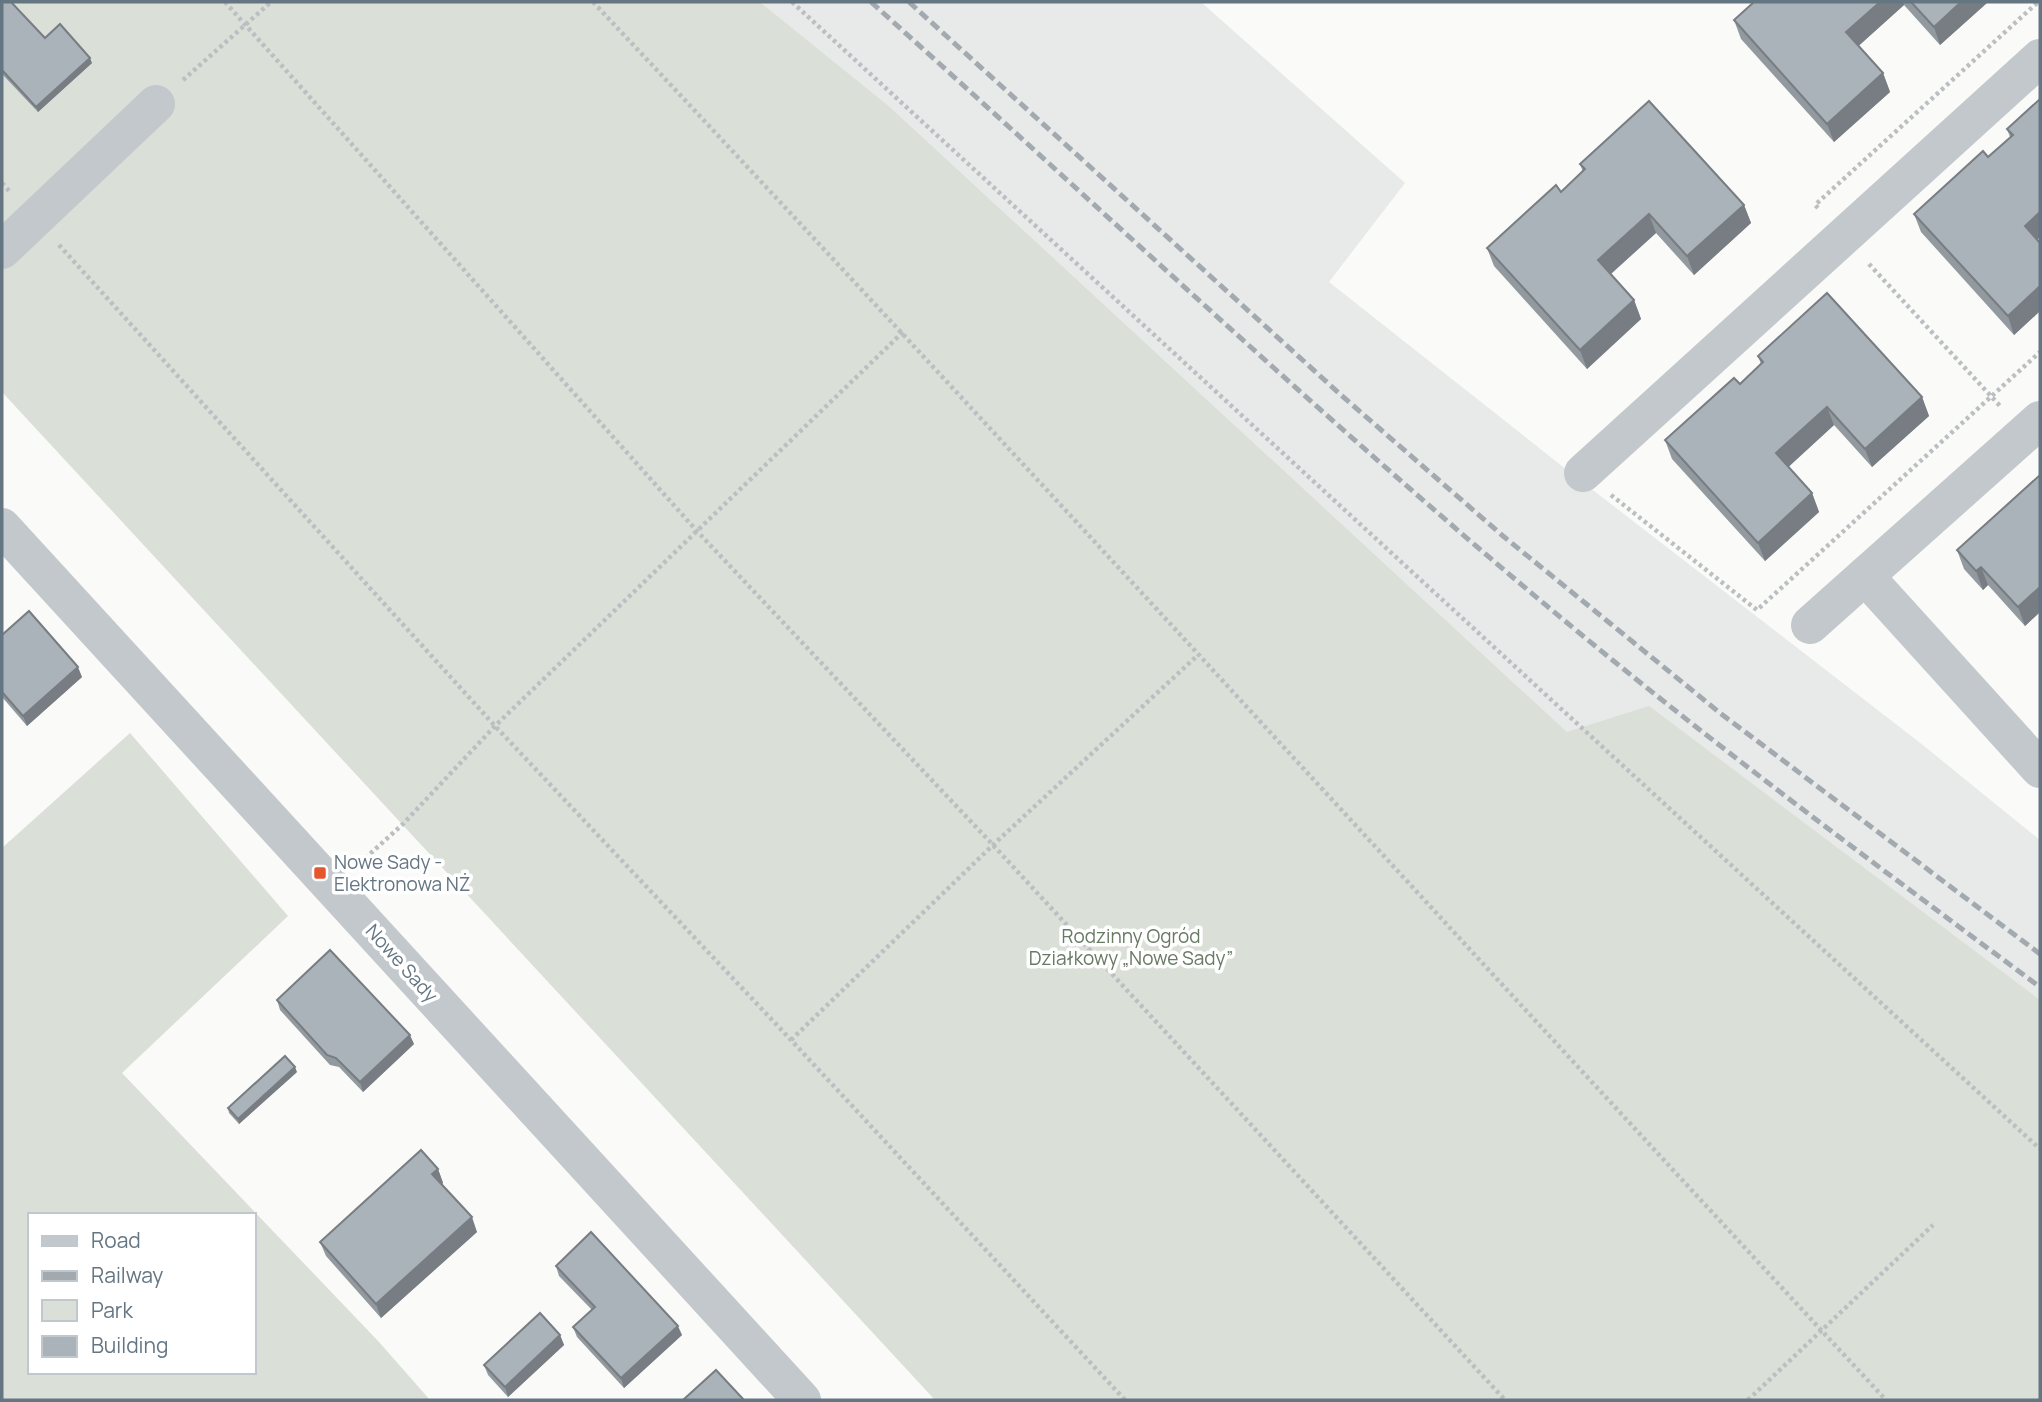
<svg xmlns="http://www.w3.org/2000/svg" width="2042" height="1402" font-family="Manrope,sans-serif">
<style>
.built{fill:#e8e9e9}
.green{fill:#dadfd7;fill-rule:evenodd}
.lines{fill:none;stroke-linecap:round;stroke-linejoin:round}
.path{stroke:#bbbfc2;stroke-width:4.5;stroke-dasharray:3.5 3.5;stroke-linecap:butt}
.minor{stroke:#c3c8cc;stroke-width:38}
.rail{stroke:#a2aab0;stroke-width:5;stroke-dasharray:10 5;stroke-linecap:butt}
.wall{fill:#929a9f}
.shaded-wall{fill:#777d82}
.building{fill:#aab3b9;stroke:#777d82;stroke-width:2}
.poi-dot{fill:#e4572e;stroke:#fff;stroke-width:2.5}
.labels{text-anchor:middle;dominant-baseline:central;stroke-width:7;stroke-linejoin:round;paint-order:stroke}
.poi-label{font-size:19px;fill:#657683;stroke:#fff;text-anchor:start}
.park-label{font-size:19px;fill:#687a64;stroke:#fff}
.street-label{font-size:19px;fill:#657683;stroke:#fff}
</style>
<rect width="100%" height="100%" fill="#fafaf8"/>
<path class="built" d="M 760,2 L 1201,2 L 1405,183 L 1329,282 L 1567,470 L 1919,742 L 2040,840 L 2040,1169 L 890,107 Z"/>
<g class="green">
<path d="M 2,2 L 760,2 L 890,107 L 1567,732 L 1649,706 L 2040,1000 L 2040,1400 L 935,1400 L 2,392 Z"/>
<path d="M 130,733 L 288,916 L 122,1073 L 379,1342 L 430,1400 L 2,1400 L 2,848 ZM 30,1215 L 254,1215 L 254,1372 L 30,1372 Z"/>
</g>
<g class="lines">
<g class="path">
<path d="M 225,2 L 696,530 L 993,845 L 1505,1400"/>
<path d="M 593,2 C 1028,465 1454,935 1886,1400"/>
<path d="M 792,2 L 2040,1149"/>
<path d="M 183,80 L 271,2"/>
<path d="M 2,183 L 11,193"/>
<path d="M 1818,208 L 1815,205 L 2038,2"/>
<path d="M 59,245 L 495,726 L 791,1040 L 1125,1400"/>
<path d="M 1869,264 L 2001,407"/>
<path d="M 1611,495 L 1757,610 L 2040,352"/>
<path d="M 360,863 L 403,824 L 495,726 L 903,332"/>
<path d="M 791,1040 L 993,845 L 1198,655"/>
<path d="M 1748,1400 L 1933,1225"/>
</g>
<g class="minor">
<path d="M 2,250 L 156,104"/>
<path d="M 1583,473 L 2040,58"/>
<path d="M 2,527 L 802,1400"/>
<path d="M 1865,576 L 2040,769"/>
<path d="M 1810,625 L 2040,420"/>
</g>
<g class="rail">
<path d="M 871,2 C 1105,212 1334,430 1577,631 C 1727,755 1884,871 2040,987"/>
<path d="M 909,2 L 1341,395 L 1503,536 L 1720,713 L 2040,954"/>
</g>
</g>
<g class="wall">
<path d="M 2,2 L 45,38 L 92,63 L 38,112 L 2,74 Z"/>
<path d="M 1754,2 L 1988,2 L 1940,45 L 1904,5 L 1858,46 L 1883,73 L 1890,92 L 1834,142 L 1741,39 L 1734,20 Z"/>
<path d="M 2040,99 L 2037,240 L 2040,243 L 2040,311 L 2014,335 L 1921,232 L 1914,214 L 1988,157 L 2010,137 L 2007,129 Z"/>
<path d="M 1580,164 L 1744,205 L 1751,223 L 1694,275 L 1656,233 L 1611,274 L 1634,300 L 1641,319 L 1587,369 L 1494,266 L 1487,248 L 1561,192 L 1583,172 Z"/>
<path d="M 1758,356 L 1922,397 L 1929,416 L 1872,467 L 1834,425 L 1788,467 L 1812,493 L 1819,512 L 1765,561 L 1672,459 L 1665,440 L 1740,384 L 1761,364 Z"/>
<path d="M 2040,475 L 2040,612 L 2025,626 L 1988,585 L 1983,590 L 1964,569 L 1957,550 Z"/>
<path d="M 2,635 L 82,677 L 27,726 L 2,697 Z"/>
<path d="M 277,1000 L 414,1044 L 363,1092 L 339,1067 L 330,1065 L 280,1010 Z"/>
<path d="M 297,1072 L 239,1124 L 229,1113 L 228,1108 Z"/>
<path d="M 438,1169 L 443,1183 L 442,1184 L 477,1232 L 381,1318 L 326,1256 L 320,1242 Z"/>
<path d="M 556,1266 L 682,1335 L 624,1388 L 577,1337 L 573,1327 L 592,1310 L 559,1276 Z"/>
<path d="M 560,1335 L 564,1345 L 508,1397 L 488,1375 L 484,1365 Z"/>
</g>
<g class="shaded-wall">
<path d="M 1880,2 L 1903,2 L 1904,5 L 1853,51 L 1846,32 Z"/>
<path d="M 1961,2 L 1988,2 L 1940,45 L 1934,27 Z"/>
<path d="M 90,58 L 92,63 L 38,112 L 36,107 Z"/>
<path d="M 1883,73 L 1890,92 L 1834,142 L 1827,124 Z"/>
<path d="M 1744,205 L 1751,223 L 1694,275 L 1687,256 Z"/>
<path d="M 2040,212 L 2040,237 L 2032,245 L 2025,226 Z"/>
<path d="M 1649,214 L 1656,233 L 1605,279 L 1598,260 Z"/>
<path d="M 2040,286 L 2040,311 L 2014,335 L 2008,316 Z"/>
<path d="M 1634,300 L 1641,319 L 1587,369 L 1580,350 Z"/>
<path d="M 1922,397 L 1929,416 L 1872,467 L 1865,449 Z"/>
<path d="M 1827,407 L 1834,425 L 1783,472 L 1776,453 Z"/>
<path d="M 1812,493 L 1819,512 L 1765,561 L 1758,543 Z"/>
<path d="M 1981,567 L 1988,585 L 1983,590 L 1976,571 Z"/>
<path d="M 2040,587 L 2040,612 L 2025,626 L 2018,607 Z"/>
<path d="M 78,667 L 82,677 L 27,726 L 23,716 Z"/>
<path d="M 410,1035 L 414,1044 L 363,1092 L 360,1082 Z"/>
<path d="M 295,1067 L 297,1072 L 239,1124 L 238,1119 Z"/>
<path d="M 438,1169 L 443,1183 L 437,1188 L 432,1174 Z"/>
<path d="M 472,1217 L 477,1232 L 381,1318 L 376,1304 Z"/>
<path d="M 678,1326 L 682,1335 L 624,1388 L 621,1378 Z"/>
<path d="M 560,1335 L 564,1345 L 508,1397 L 505,1387 Z"/>
</g>
<g class="building">
<path d="M 2,2 L 11,2 L 45,38 L 60,24 L 90,58 L 36,107 L 2,70 Z"/>
<path d="M 1754,2 L 1880,2 L 1846,32 L 1883,73 L 1827,124 L 1734,20 Z"/>
<path d="M 1911,2 L 1961,2 L 1934,27 Z"/>
<path d="M 2040,99 L 2040,212 L 2025,226 L 2040,243 L 2040,286 L 2008,316 L 1914,214 L 1983,151 L 1988,157 L 2013,135 L 2007,129 Z"/>
<path d="M 1649,101 L 1744,205 L 1687,256 L 1649,214 L 1598,260 L 1634,300 L 1580,350 L 1487,248 L 1556,185 L 1561,192 L 1585,169 L 1580,164 Z"/>
<path d="M 1827,293 L 1922,397 L 1865,449 L 1827,407 L 1776,453 L 1812,493 L 1758,543 L 1665,440 L 1734,378 L 1740,384 L 1763,362 L 1758,356 Z"/>
<path d="M 2040,475 L 2040,587 L 2018,607 L 1981,567 L 1976,571 L 1957,550 Z"/>
<path d="M 29,611 L 78,667 L 23,716 L 2,692 L 2,635 Z"/>
<path d="M 330,950 L 410,1035 L 360,1082 L 336,1058 L 327,1055 L 277,1000 Z"/>
<path d="M 285,1056 L 295,1067 L 238,1119 L 228,1108 Z"/>
<path d="M 421,1150 L 438,1169 L 432,1174 L 472,1217 L 376,1304 L 320,1242 Z"/>
<path d="M 591,1232 L 678,1326 L 621,1378 L 573,1327 L 595,1307 L 556,1266 Z"/>
<path d="M 540,1313 L 560,1335 L 505,1387 L 484,1365 Z"/>
<path d="M 716,1370 L 744,1400 L 683,1400 Z"/>
</g>
<rect class="poi-dot" x="313" y="866" width="14" height="14" rx="3.5"/>
<g class="labels">
<g class="poi-label">
<text x="334" y="862">Nowe Sady -<tspan x="334" dy="22">Elektronowa NŻ</tspan></text>
</g>
<g class="park-label">
<text x="1131" y="936">Rodzinny Ogród<tspan x="1131" dy="22">Działkowy „Nowe Sady”</tspan></text>
</g>
<g class="street-label">
<text transform="translate(402 963) rotate(48)">Nowe Sady</text>
</g>
</g>
<rect width="2042" height="1402" fill="none" stroke="#657683" stroke-width="7"/>
<rect x="28" y="1213" width="228" height="161" fill="#ffffff" stroke="#c1c8cd" stroke-width="2"/>
<rect x="42" y="1236" width="35" height="10" fill="#c3c8cc" stroke="#c1c8cd" stroke-width="2"/>
<text x="91" y="1248" font-size="21" fill="#657683">Road</text>
<rect x="42" y="1271" width="35" height="10" fill="#a2aab0" stroke="#c1c8cd" stroke-width="2"/>
<text x="91" y="1283" font-size="21" fill="#657683">Railway</text>
<rect x="42" y="1300" width="35" height="21" fill="#dadfd7" stroke="#c1c8cd" stroke-width="2"/>
<text x="91" y="1318" font-size="21" fill="#657683">Park</text>
<rect x="42" y="1336" width="35" height="21" fill="#aab3b9" stroke="#c1c8cd" stroke-width="2"/>
<text x="91" y="1353" font-size="21" fill="#657683">Building</text>
</svg>
